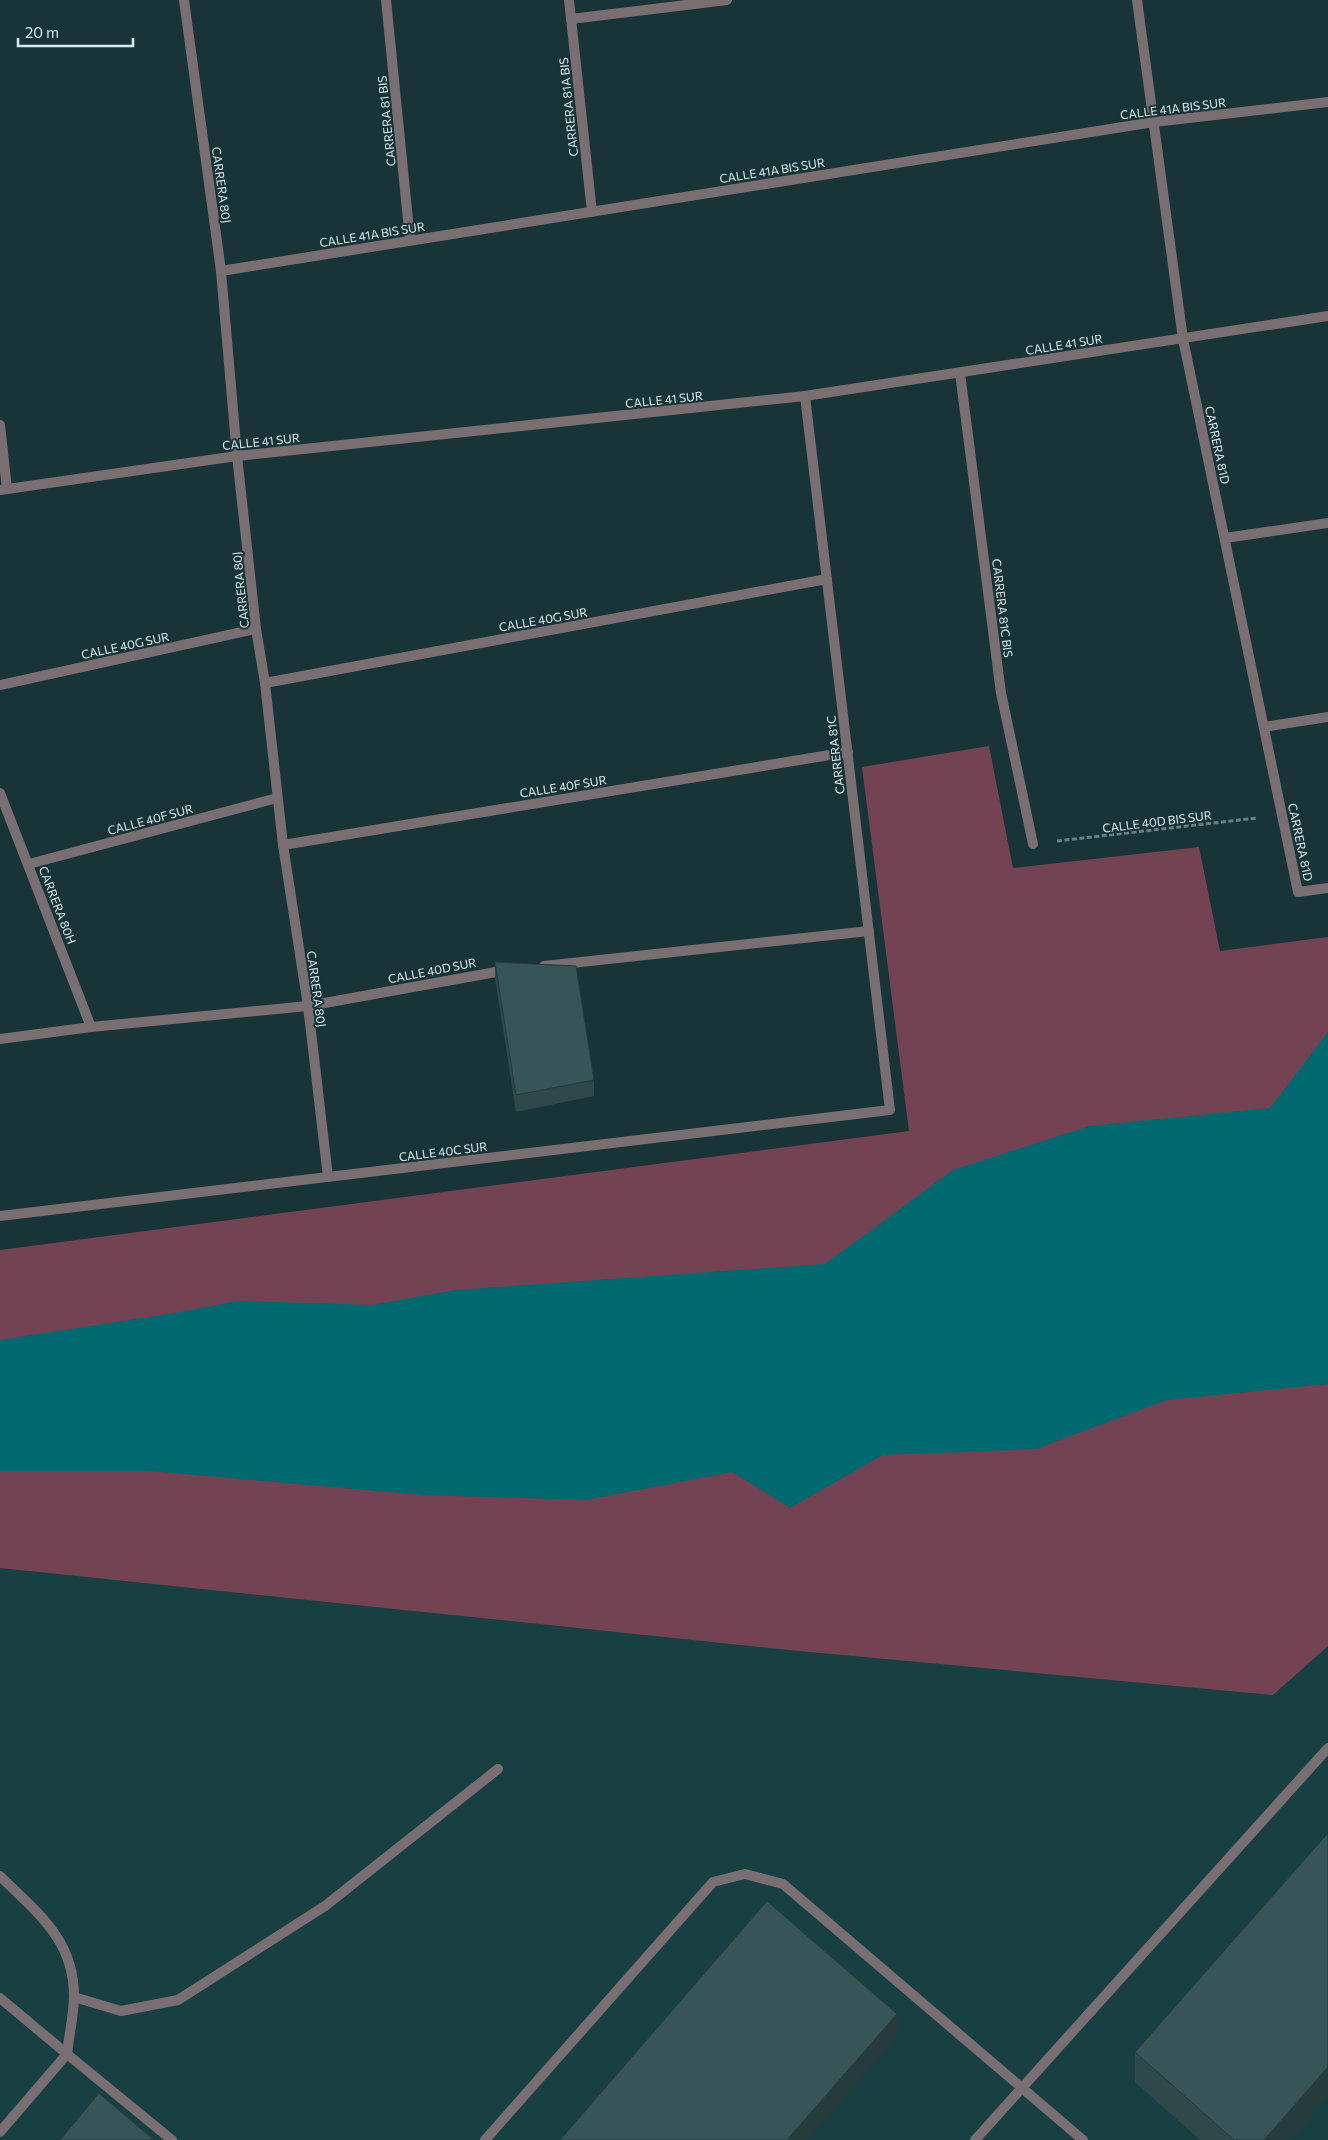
<svg xmlns="http://www.w3.org/2000/svg" width="1328" height="2140" font-family="Commissioner,sans-serif">
<style>
.built{fill:#184043}
.green{fill:#734353}
.water{fill:#00696f}
.lines{fill:none;stroke-linecap:round;stroke-linejoin:round}
.path{stroke:#6a8183;stroke-width:3;stroke-dasharray:5 2.5;stroke-linecap:butt}
.lane{stroke:#796e71;stroke-width:10}
.street{stroke:#796e71;stroke-width:10}
.wall{fill:#2f484a}
.shaded-wall{fill:#263b3c}
.building{fill:#375456;stroke:#263b3c}
.labels{text-anchor:middle;dominant-baseline:central;stroke-width:4;stroke-linejoin:round;paint-order:stroke}
.street-label{font-size:12px;fill:#d9e9ea;stroke:#183437}
</style>
<rect width="100%" height="100%" fill="#183437"/>
<path class="built" d="M 0,1568 L 788,1650 L 1273,1695 L 1328,1645 L 1328,2140 L 0,2140 Z"/>
<path class="green" d="M 989,746 L 1013,868 L 1199,847 L 1220,951 L 1328,937 L 1328,1646 L 1273,1695 L 788,1650 L 0,1568 L 0,1250 L 909,1131 L 862,767 Z"/>
<path class="water" d="M 1328,1032 L 1328,1384 L 1167,1400 L 1036,1449 L 883,1455 L 790,1508 L 732,1472 L 586,1500 L 423,1495 L 150,1471 L 0,1471 L 0,1340 L 181,1312 L 237,1301 L 372,1305 L 455,1290 L 825,1264 L 953,1170 L 1090,1126 L 1270,1108 Z"/>
<g class="lines">
<path class="path" d="M 1057,841 L 1257,818"/>
<g class="lane">
<path d="M 0,1876 C 37,1913 74,1939 74,1996 C 74,2015 69,2035 67,2054 L 172,2140"/>
<path d="M 74,1997 L 121,2011 L 178,2000 L 325,1906 L 498,1769"/>
<path d="M 0,1998 L 67,2054 L 0,2132"/>
<path d="M 485,2140 L 713,1882 L 745,1874 L 783,1884 L 1083,2140"/>
<path d="M 975,2140 L 1328,1748"/>
</g>
<g class="street">
<path d="M 184,0 L 221,271 L 237,456 L 256,629 L 265,683 L 283,845 L 308,1006 L 328,1177"/>
<path d="M 386,0 L 410,240"/>
<path d="M 569,0 L 592,212"/>
<path d="M 1137,0 L 1183,339 L 1298,892 L 1328,888"/>
<path d="M 571,19 L 727,0"/>
<path d="M 221,271 L 1154,122 L 1328,102"/>
<path d="M 960,373 L 1001,693 L 1033,844"/>
<path d="M 0,425 L 7,489"/>
<path d="M 0,490 L 237,456 L 805,396 L 1328,316"/>
<path d="M 1225,538 L 1328,523"/>
<path d="M 265,683 L 827,579"/>
<path d="M 0,685 L 256,629"/>
<path d="M 1264,727 L 1328,717"/>
<path d="M 0,793 L 91,1027"/>
<path d="M 283,845 L 848,752"/>
<path d="M 29,864 L 277,798"/>
<path d="M 544,966 L 869,931"/>
<path d="M 0,1039 L 91,1027 L 308,1006 L 507,970"/>
<path d="M 0,1216 L 890,1110 L 805,396"/>
</g>
</g>
<g class="wall">
<path d="M 495,962 L 594,1080 L 594,1096 L 516,1112 L 495,978 Z"/>
<path d="M 1135,2052 L 1328,2097 L 1290,2140 L 1200,2140 L 1135,2082 Z"/>
</g>
<g class="shaded-wall">
<path d="M 897,2014 L 897,2037 L 808,2140 L 787,2140 Z"/>
<path d="M 1328,2067 L 1328,2097 L 1290,2140 L 1264,2140 Z"/>
</g>
<g class="building">
<path d="M 495,962 L 576,966 L 594,1080 L 516,1095 Z"/>
<path d="M 1328,1833 L 1328,2067 L 1264,2140 L 1234,2140 L 1135,2052 Z"/>
<path d="M 767,1901 L 897,2014 L 787,2140 L 560,2140 Z"/>
<path d="M 99,2093 L 154,2140 L 60,2140 Z"/>
</g>
<g class="labels">
<g class="street-label">
<text transform="translate(568 107) rotate(-96)">CARRERA 81A BIS</text>
<text transform="translate(1173 108) rotate(-7)">CALLE 41A BIS SUR</text>
<text transform="translate(386 121) rotate(-96)">CARRERA 81 BIS</text>
<text transform="translate(772 170) rotate(-9)">CALLE 41A BIS SUR</text>
<text transform="translate(222 185) rotate(82)">CARRERA 80J</text>
<text transform="translate(372 234) rotate(-9)">CALLE 41A BIS SUR</text>
<text transform="translate(1064 344) rotate(-9)">CALLE 41 SUR</text>
<text transform="translate(664 399) rotate(-6)">CALLE 41 SUR</text>
<text transform="translate(261 441) rotate(-6)">CALLE 41 SUR</text>
<text transform="translate(1218 445) rotate(78)">CARRERA 81D</text>
<text transform="translate(240 590) rotate(-96)">CARRERA 80J</text>
<text transform="translate(1003 608) rotate(83)">CARRERA 81C BIS</text>
<text transform="translate(543 619) rotate(-10)">CALLE 40G SUR</text>
<text transform="translate(125 645) rotate(-12)">CALLE 40G SUR</text>
<text transform="translate(835 755) rotate(-97)">CARRERA 81C</text>
<text transform="translate(563 786) rotate(-9)">CALLE 40F SUR</text>
<text transform="translate(150 819) rotate(-15)">CALLE 40F SUR</text>
<text transform="translate(1157 821) rotate(-7)">CALLE 40D BIS SUR</text>
<text transform="translate(1301 842) rotate(78)">CARRERA 81D</text>
<text transform="translate(58 905) rotate(69)">CARRERA 80H</text>
<text transform="translate(432 970) rotate(-11)">CALLE 40D SUR</text>
<text transform="translate(317 989) rotate(82)">CARRERA 80J</text>
<text transform="translate(443 1151) rotate(-7)">CALLE 40C SUR</text>
</g>
</g>
<path d="M18 38v8h115v-8" fill="none" stroke="#d9e9ea" stroke-width="2.5"/>
<text x="25" y="38" font-size="15" fill="#d9e9ea" stroke="#183437" stroke-width="4" paint-order="stroke">20 m</text>
</svg>
